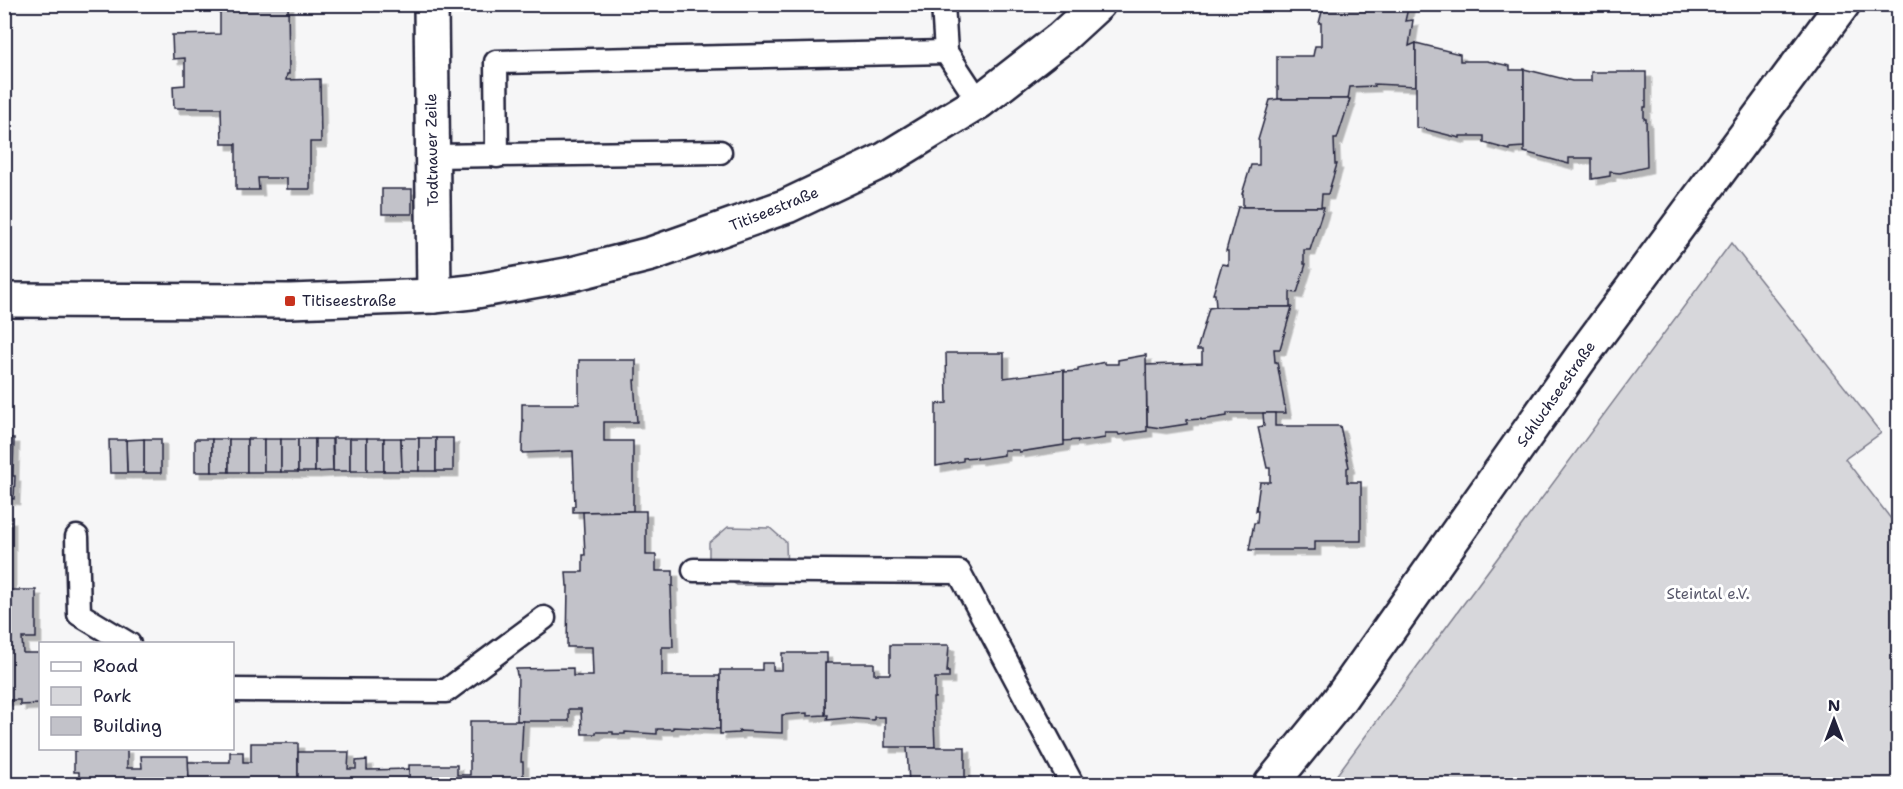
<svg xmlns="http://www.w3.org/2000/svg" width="1903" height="789" font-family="'Shantell Sans',sans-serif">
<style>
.green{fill:#d7d7db;stroke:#7c7c8b;stroke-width:1.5}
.building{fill:#c2c2c9;stroke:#22223b;stroke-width:1.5;filter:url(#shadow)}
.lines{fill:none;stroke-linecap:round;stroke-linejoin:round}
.lane-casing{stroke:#22223b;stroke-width:27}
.street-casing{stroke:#22223b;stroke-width:38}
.lane{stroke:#fff;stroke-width:22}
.street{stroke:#fff;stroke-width:33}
.poi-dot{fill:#c8321e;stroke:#fff;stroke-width:2}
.labels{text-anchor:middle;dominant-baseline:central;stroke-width:6;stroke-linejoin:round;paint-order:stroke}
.street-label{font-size:15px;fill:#22223b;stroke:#fff}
.poi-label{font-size:15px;fill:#22223b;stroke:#fff;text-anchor:start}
.park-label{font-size:15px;fill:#58586b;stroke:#fff}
</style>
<defs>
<filter id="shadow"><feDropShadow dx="5.5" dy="5.5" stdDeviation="0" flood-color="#0004"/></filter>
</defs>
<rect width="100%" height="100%" fill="#f6f6f7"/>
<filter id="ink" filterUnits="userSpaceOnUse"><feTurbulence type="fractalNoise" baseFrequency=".0167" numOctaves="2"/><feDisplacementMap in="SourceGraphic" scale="12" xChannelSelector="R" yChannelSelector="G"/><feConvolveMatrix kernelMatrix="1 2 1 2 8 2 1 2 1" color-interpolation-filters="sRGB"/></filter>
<g filter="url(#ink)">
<g class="green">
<path d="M 1731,243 L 1881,433 L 1845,459 L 1898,528 L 1898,784 L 1330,784 Z"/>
<path d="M 728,527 L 770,528 L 786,542 L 787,574 L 772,585 L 737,585 L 709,568 L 709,543 Z"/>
</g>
<g class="building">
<path d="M 217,4 L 288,4 L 289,74 L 287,74 L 286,80 L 320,79 L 321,142 L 310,142 L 310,189 L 287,189 L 287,178 L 258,178 L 259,190 L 236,190 L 236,144 L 222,144 L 221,108 L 174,108 L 173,86 L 185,85 L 185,58 L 173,59 L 172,35 L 220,34 L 220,8 L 218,8 Z"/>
<path d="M 1324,4 L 1409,4 L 1405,21 L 1413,20 L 1409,46 L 1416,43 L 1416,86 L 1374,84 L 1375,86 L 1350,87 L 1348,99 L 1278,99 L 1278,87 L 1277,87 L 1277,56 L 1313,56 L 1315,46 L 1321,46 L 1321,23 L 1319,23 Z"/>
<path d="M 1416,43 L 1460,54 L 1460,61 L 1487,61 L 1510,66 L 1510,70 L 1524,70 L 1524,147 L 1510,148 L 1510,150 L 1484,143 L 1484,136 L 1460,136 L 1460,138 L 1416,127 Z"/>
<path d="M 1524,69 L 1572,81 L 1591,81 L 1591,72 L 1646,72 L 1646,107 L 1644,107 L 1644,119 L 1646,119 L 1647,167 L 1620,173 L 1610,172 L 1610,176 L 1592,179 L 1592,158 L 1569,158 L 1569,164 L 1524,152 Z"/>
<path d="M 1278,99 L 1350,99 L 1337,139 L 1334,139 L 1335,164 L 1337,164 L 1328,194 L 1322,194 L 1321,207 L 1243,207 L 1243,194 L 1242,194 L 1251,165 L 1259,165 L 1259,141 L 1258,140 L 1270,100 Z"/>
<rect x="382" y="189" width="30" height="25"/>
<path d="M 1238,207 L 1324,207 L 1310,250 L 1304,250 L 1304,264 L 1306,264 L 1297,293 L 1290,292 L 1290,307 L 1216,307 L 1215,294 L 1213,294 L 1222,264 L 1228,265 L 1228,251 L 1226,251 Z"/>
<path d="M 1216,307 L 1292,307 L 1280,349 L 1274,349 L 1275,362 L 1277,362 L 1286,413 L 1227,413 L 1227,416 L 1201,420 L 1201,419 L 1187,420 L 1187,424 L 1161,428 L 1147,426 L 1146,365 L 1202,363 L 1202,350 L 1197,350 L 1209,308 Z"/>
<path d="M 946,353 L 1004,353 L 1004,378 L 1064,370 L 1064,445 L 1019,452 L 1019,450 L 1004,450 L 1004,455 L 977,459 L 977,457 L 963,458 L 963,461 L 936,466 L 936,404 L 947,403 Z"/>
<path d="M 1146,355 L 1147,431 L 1119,435 L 1118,433 L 1105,433 L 1105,438 L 1078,442 L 1078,440 L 1064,441 L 1064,372 L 1078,371 L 1078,368 L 1105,362 L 1105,364 L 1118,364 L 1118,360 Z"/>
<path d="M 579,360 L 636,360 L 636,380 L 634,380 L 637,422 L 604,422 L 604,441 L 633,441 L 633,511 L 573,512 L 573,506 L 575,506 L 573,451 L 522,453 L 523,420 L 522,420 L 522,404 L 579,404 Z"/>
<path d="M 1263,413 L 1275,413 L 1275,426 L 1340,426 L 1349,467 L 1347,468 L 1347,482 L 1361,482 L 1361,541 L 1315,541 L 1315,550 L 1249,550 L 1254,523 L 1257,523 L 1258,511 L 1256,511 L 1260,482 L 1270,482 L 1270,468 L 1267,468 L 1258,427 L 1264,426 Z"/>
<path d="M 4,438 L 14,438 L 13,476 L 15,476 L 14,499 L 4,498 Z"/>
<rect x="333" y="438" width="17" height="33"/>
<rect x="350" y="438" width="17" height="33"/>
<rect x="367" y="438" width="17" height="33"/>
<path d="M 384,438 L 401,438 L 402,471 L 384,471 Z"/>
<path d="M 401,438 L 419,438 L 419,471 L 402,471 Z"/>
<rect x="419" y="438" width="17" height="33"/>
<rect x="436" y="438" width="17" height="33"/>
<rect x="144" y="439" width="17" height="34"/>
<path d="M 144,439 L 144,473 L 127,473 L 126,440 Z"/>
<rect x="195" y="439" width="17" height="33"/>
<rect x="212" y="439" width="17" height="33"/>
<rect x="229" y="439" width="18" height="33"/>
<rect x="247" y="439" width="17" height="33"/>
<rect x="264" y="439" width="17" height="33"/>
<rect x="281" y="439" width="17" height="33"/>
<rect x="298" y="439" width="17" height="33"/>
<path d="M 315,439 L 332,439 L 333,471 L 315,472 Z"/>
<path d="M 109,440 L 126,440 L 127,473 L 110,473 Z"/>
<path d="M 633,511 L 646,511 L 646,555 L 656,555 L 656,571 L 673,571 L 673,586 L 671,586 L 673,647 L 662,647 L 662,676 L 720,676 L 720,729 L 673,727 L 673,729 L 657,729 L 657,734 L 625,732 L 625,734 L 613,734 L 613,732 L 596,732 L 596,734 L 582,734 L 581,709 L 569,709 L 569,721 L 517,721 L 518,675 L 517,675 L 516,669 L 573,668 L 573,676 L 593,676 L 592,647 L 567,647 L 568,586 L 567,586 L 566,572 L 583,572 L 583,555 L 585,555 L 583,512 Z"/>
<rect x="4" y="518" width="6" height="72"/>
<path d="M 4,590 L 36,590 L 36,638 L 22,638 L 23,653 L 40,653 L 40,704 L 20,705 L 20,700 L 4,700 Z"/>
<path d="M 890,645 L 949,645 L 947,672 L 949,672 L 949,678 L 935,678 L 935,698 L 933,698 L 935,747 L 885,747 L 885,717 L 874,717 L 874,720 L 847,718 L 827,720 L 828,715 L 825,715 L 825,663 L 874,663 L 874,674 L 890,674 Z"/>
<path d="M 782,653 L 827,653 L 827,663 L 825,663 L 825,715 L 807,716 L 807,713 L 782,715 L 782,733 L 739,731 L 739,733 L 720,734 L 720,670 L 762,670 L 762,663 L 773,663 L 773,670 L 782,670 Z"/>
<path d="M 470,721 L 523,721 L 521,762 L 523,762 L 523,784 L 409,784 L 409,765 L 457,765 L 457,775 L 470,775 Z"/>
<path d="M 251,743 L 298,743 L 298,784 L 189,784 L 188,762 L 230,762 L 230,752 L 243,752 L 243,762 L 251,762 Z"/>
<path d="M 907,747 L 965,747 L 965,784 L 909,784 Z"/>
<path d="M 76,748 L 127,748 L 127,768 L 142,768 L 141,756 L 188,756 L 189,784 L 79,784 L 79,772 L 74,772 L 74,751 L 76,751 Z"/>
<path d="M 298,752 L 349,752 L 348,769 L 356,769 L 356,761 L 367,760 L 367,770 L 409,769 L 409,784 L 298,784 Z"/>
</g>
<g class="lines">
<g class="lane-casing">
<g id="lane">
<path d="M 943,4 L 946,52 L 979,102"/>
<path d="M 432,156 L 720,152"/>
<path d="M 497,156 L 496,62 L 946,52"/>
<path d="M 77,537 L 79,614 L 129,644"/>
<path d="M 694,570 L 959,572 L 1072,784"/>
<path d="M 232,690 L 446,691 L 544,618"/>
</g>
</g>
<g class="street-casing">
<g id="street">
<path d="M 431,4 L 434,296"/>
<path d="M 4,300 L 290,301 L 434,296 L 471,292 L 572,274 L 651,254 L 787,206 L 884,160 L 979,102 L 1061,38 L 1098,4"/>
<path d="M 1271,784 L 1337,703 L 1582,356 L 1843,4"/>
</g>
</g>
<use href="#lane" class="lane"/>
<use href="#street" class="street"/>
</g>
</g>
<rect class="poi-dot" x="284" y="295" width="12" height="12" rx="3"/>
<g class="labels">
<g class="street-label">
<text transform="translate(432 150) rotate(-91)">Todtnauer Zeile</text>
<text transform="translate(774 209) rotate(-22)">Titiseestraße</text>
<text transform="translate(1556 394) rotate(-55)">Schluchseestraße</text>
</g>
<g class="poi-label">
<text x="302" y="301">Titiseestraße</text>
</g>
<g class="park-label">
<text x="1708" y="594">Steintal e.V.</text>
</g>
</g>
<rect width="1903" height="789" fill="none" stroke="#fff" stroke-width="24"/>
<rect x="12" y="12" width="1879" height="765" fill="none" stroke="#22223b" stroke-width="2" filter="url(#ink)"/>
<rect x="39" y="642" width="195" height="108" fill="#ffffff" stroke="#a7a7b1" stroke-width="1.5"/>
<rect x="51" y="662" width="30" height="9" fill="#ffffff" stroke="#a7a7b1" stroke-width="1.5"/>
<text x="93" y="672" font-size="18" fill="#22223b">Road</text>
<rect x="51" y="687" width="30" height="18" fill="#d7d7db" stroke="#a7a7b1" stroke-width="1.5"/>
<text x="93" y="702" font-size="18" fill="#22223b">Park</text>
<rect x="51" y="717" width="30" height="18" fill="#c2c2c9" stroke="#a7a7b1" stroke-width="1.5"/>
<text x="93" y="732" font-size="18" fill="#22223b">Building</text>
<g transform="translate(1834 720)" stroke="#ffffff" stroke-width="4.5" paint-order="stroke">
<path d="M0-4.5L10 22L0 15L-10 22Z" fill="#22223b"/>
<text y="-9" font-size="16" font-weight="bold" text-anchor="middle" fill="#22223b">N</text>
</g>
</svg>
